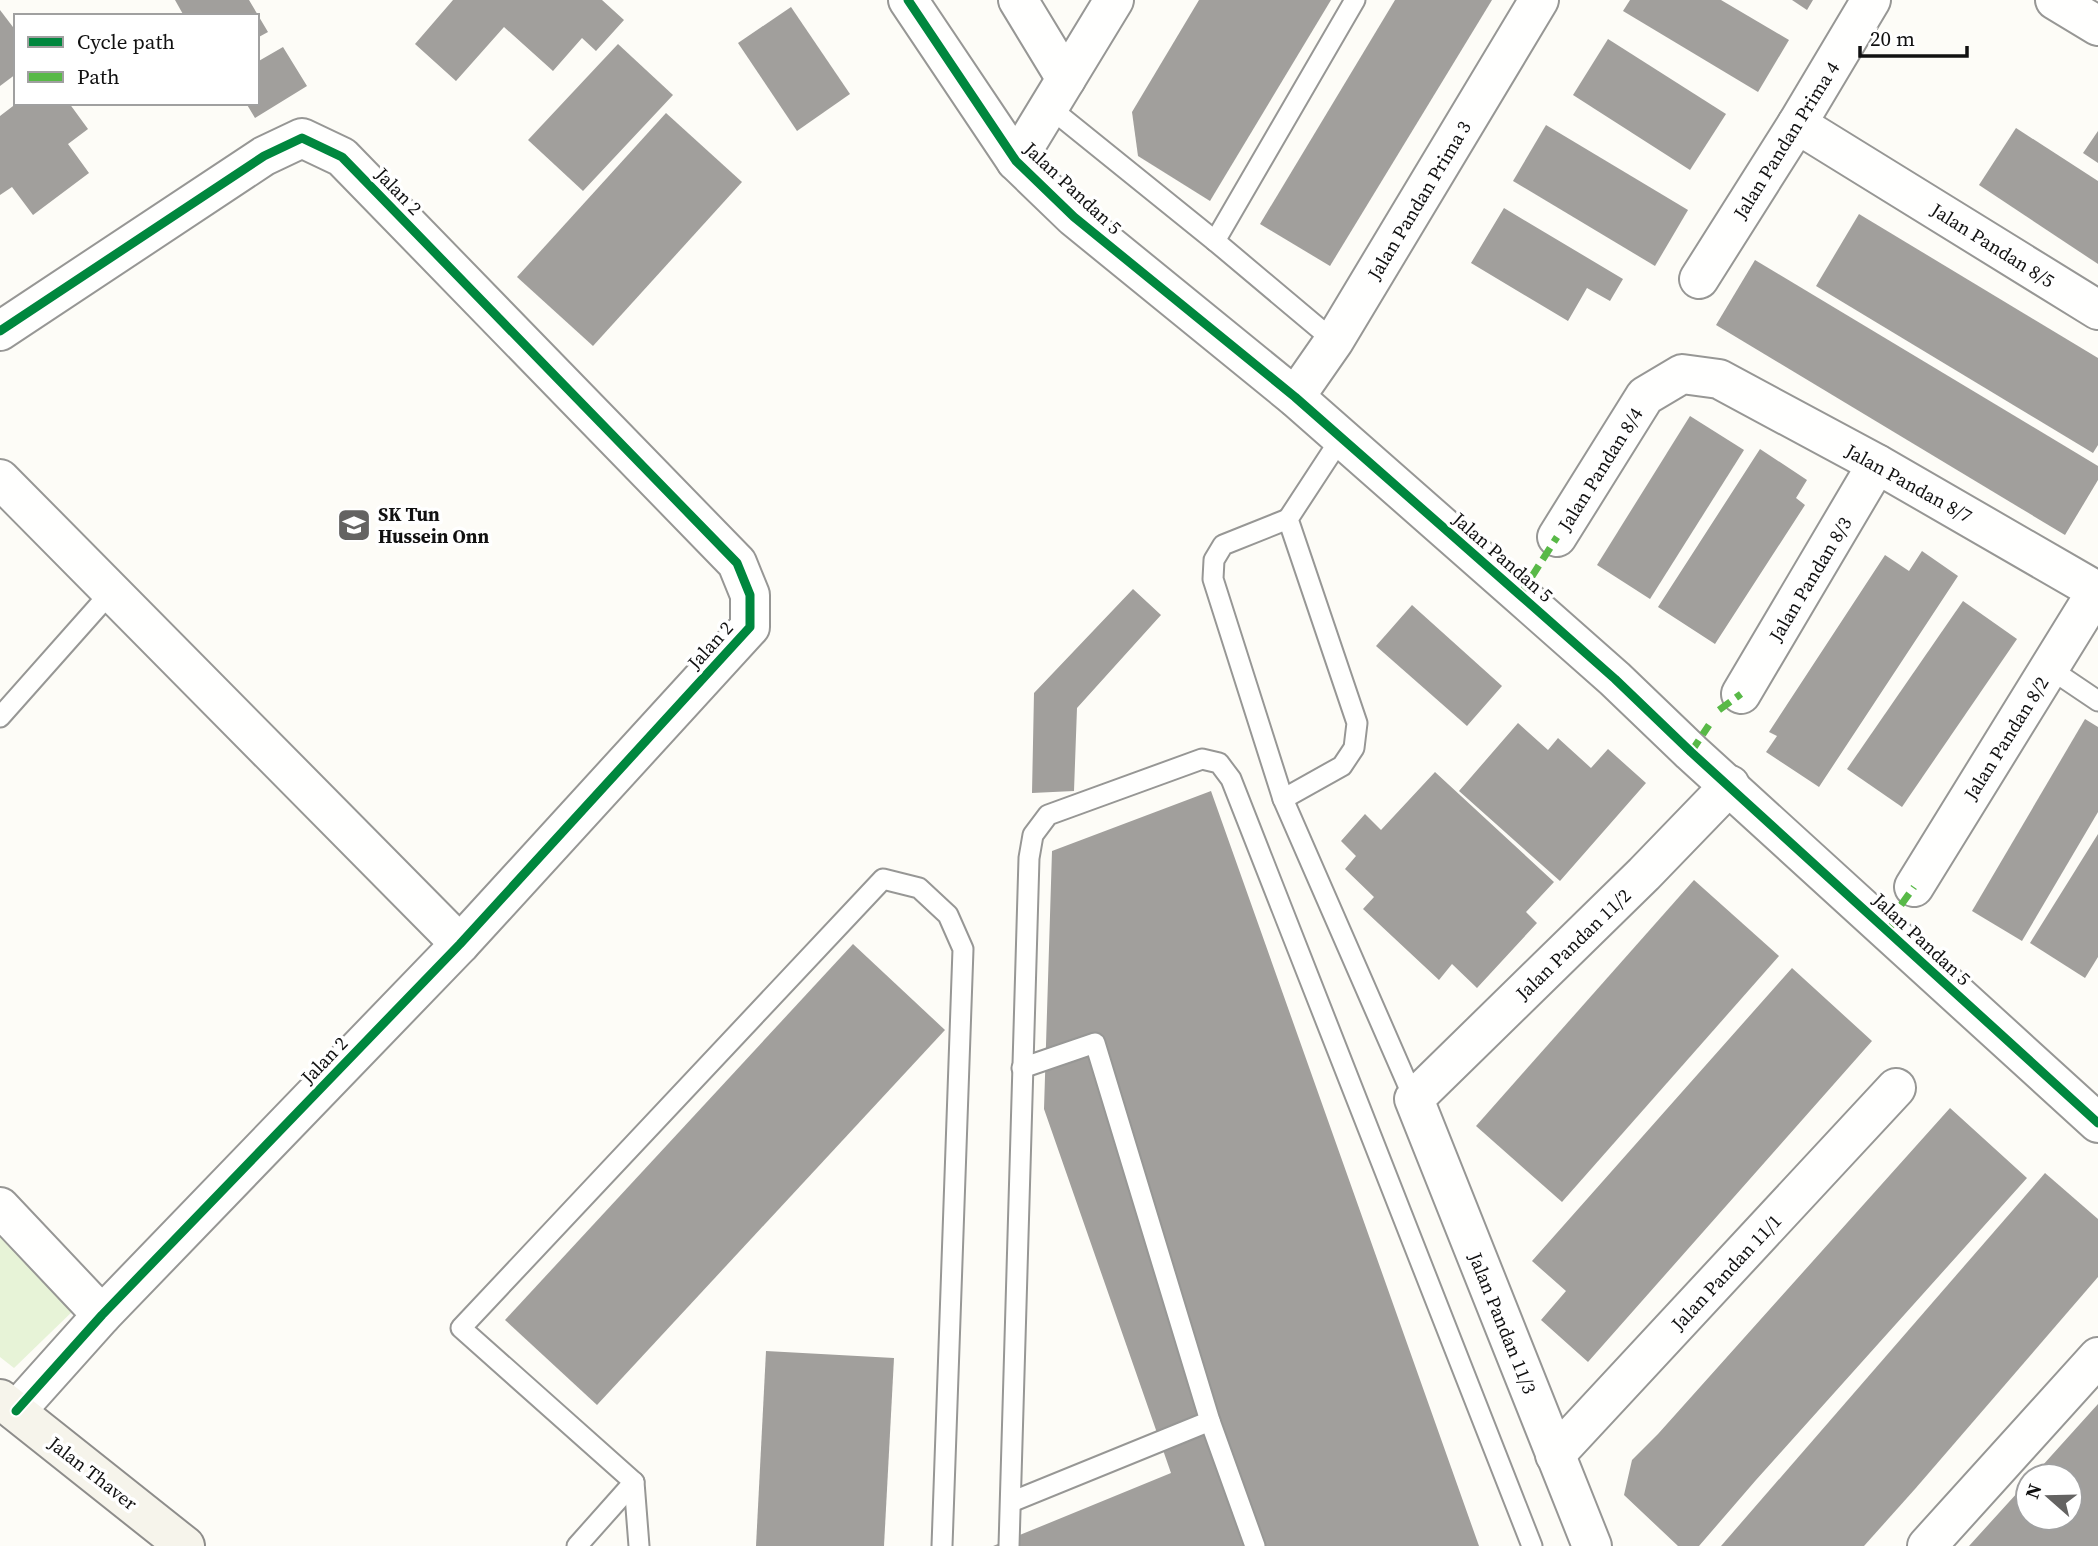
<svg xmlns="http://www.w3.org/2000/svg" width="2098" height="1546" font-family="'Source Serif 4',serif">
<style>
.green{fill:#e7f3d7}
.building{fill:#a19f9c}
.lines{fill:none;stroke-linecap:round;stroke-linejoin:round}
.lane-casing{stroke:#979795;stroke-width:23}
.street-casing{stroke:#979795;stroke-width:42}
.secondary-casing{stroke:#8e8d8b;stroke-width:42}
.lane{stroke:#fffffe;stroke-width:19}
.street{stroke:#fffffe;stroke-width:38}
.secondary{stroke:#f6f4eb;stroke-width:38}
.quiet{stroke:#58b947;stroke-width:7;stroke-dasharray:14 7;stroke-linecap:butt}
.cycleway-casing{stroke:#fff;stroke-width:13}
.cycleway{stroke:#00873e;stroke-width:9}
.labels{text-anchor:middle;dominant-baseline:central;stroke-width:7;stroke-linejoin:round;paint-order:stroke}
.street-label{font-size:19px;fill:#111;stroke:#fff}
.poi-label{font-size:19px;font-weight:bold;fill:#111;stroke:#fff;text-anchor:start}
</style>
<rect width="100%" height="100%" fill="#fdfcf7"/>
<path class="green" d="M 0,1231 L 77,1307 L 14,1368 L 0,1357 Z"/>
<g class="building">
<path d="M 175,0 L 249,0 L 268,32 L 257,38 L 257,16 L 184,16 Z"/>
<path d="M 453,0 L 602,0 L 624,20 L 596,51 L 582,38 L 553,71 L 504,27 L 456,81 L 415,44 Z"/>
<path d="M 1199,0 L 1331,0 L 1210,201 L 1138,156 L 1132,112 Z"/>
<path d="M 1395,0 L 1492,0 L 1330,266 L 1260,224 Z"/>
<path d="M 1630,0 L 1721,0 L 1789,40 L 1758,92 L 1623,11 Z"/>
<path d="M 1792,0 L 1813,0 L 1807,10 Z"/>
<path d="M 791,7 L 850,94 L 797,131 L 738,43 Z"/>
<path d="M 0,10 L 16,31 L 16,74 L 0,86 Z"/>
<path d="M 1608,39 L 1726,114 L 1690,170 L 1573,95 Z"/>
<path d="M 618,44 L 673,95 L 583,191 L 528,140 Z"/>
<path d="M 283,47 L 307,86 L 255,118 L 246,103 L 257,103 L 257,62 Z"/>
<path d="M 17,103 L 69,103 L 88,129 L 68,144 L 89,173 L 33,215 L 12,187 L 0,195 L 0,116 Z"/>
<path d="M 666,113 L 742,182 L 593,346 L 517,277 Z"/>
<path d="M 1546,125 L 1688,210 L 1655,266 L 1513,181 Z"/>
<path d="M 2016,128 L 2098,181 L 2098,264 L 1979,185 Z"/>
<path d="M 2098,131 L 2098,163 L 2083,153 Z"/>
<path d="M 1504,208 L 1623,279 L 1610,301 L 1587,288 L 1568,321 L 1471,263 Z"/>
<path d="M 1859,214 L 2098,358 L 2098,445 L 2093,453 L 1816,286 Z"/>
<path d="M 1755,260 L 2098,466 L 2098,480 L 2065,535 L 1716,325 Z"/>
<path d="M 1690,416 L 1744,450 L 1650,599 L 1597,565 Z"/>
<path d="M 1760,449 L 1807,480 L 1796,498 L 1805,505 L 1715,644 L 1658,607 Z"/>
<path d="M 1922,551 L 1958,576 L 1819,787 L 1766,752 L 1777,736 L 1769,732 L 1885,555 L 1909,571 Z"/>
<path d="M 1133,589 L 1161,615 L 1077,708 L 1074,791 L 1032,793 L 1034,693 Z"/>
<path d="M 1963,601 L 2017,639 L 1902,807 L 1847,769 Z"/>
<path d="M 1412,605 L 1502,686 L 1467,726 L 1376,646 Z"/>
<path d="M 2085,719 L 2098,727 L 2098,812 L 2022,941 L 1972,911 Z"/>
<path d="M 1518,723 L 1548,750 L 1558,738 L 1591,768 L 1608,749 L 1646,783 L 1560,881 L 1459,791 Z"/>
<path d="M 1435,772 L 1554,882 L 1526,912 L 1537,923 L 1477,988 L 1452,964 L 1439,980 L 1363,909 L 1374,897 L 1345,869 L 1356,856 L 1341,841 L 1365,814 L 1381,830 Z"/>
<path d="M 1211,791 L 1479,1546 L 993,1546 L 1171,1473 L 1044,1109 L 1052,851 Z"/>
<path d="M 2098,834 L 2098,957 L 2085,978 L 2030,943 Z"/>
<path d="M 1694,880 L 1779,956 L 1562,1202 L 1476,1126 Z"/>
<path d="M 853,944 L 945,1030 L 597,1405 L 505,1320 Z"/>
<path d="M 1792,968 L 1872,1041 L 1588,1362 L 1541,1320 L 1566,1291 L 1532,1261 Z"/>
<path d="M 1950,1108 L 2027,1178 L 1756,1480 L 1699,1546 L 1678,1546 L 1624,1495 L 1632,1460 L 1658,1434 Z"/>
<path d="M 2045,1173 L 2098,1219 L 2098,1277 L 1915,1489 L 1864,1546 L 1721,1546 Z"/>
<path d="M 766,1351 L 894,1358 L 884,1546 L 756,1546 Z"/>
<path d="M 2098,1404 L 2098,1546 L 1969,1546 L 2028,1481 L 2028,1518 L 2070,1518 L 2070,1476 L 2033,1476 Z"/>
</g>
<g class="lines">
<g class="lane-casing">
<g id="lane">
<path d="M 1049,107 L 1215,241 L 1334,341"/>
<path d="M 1215,241 L 1355,0"/>
<path d="M 1288,519 L 1223,545 L 1214,560 L 1213,579 L 1283,799 L 1414,1099"/>
<path d="M 2049,668 L 2098,701"/>
<path d="M 0,717 L 111,592"/>
<path d="M 1283,799 L 1342,766 L 1354,748 L 1357,723 L 1288,519 L 1341,438"/>
<path d="M 1022,1068 L 1095,1043 L 1210,1421 L 1255,1546"/>
<path d="M 1011,1502 L 1210,1421"/>
<path d="M 577,1546 L 634,1482"/>
<path d="M 639,1546 L 634,1482 L 461,1328 L 883,879 L 919,888 L 948,915 L 963,949 L 942,1546"/>
<path d="M 1009,1546 L 1029,858 L 1033,835 L 1048,815 L 1202,759 L 1219,763 L 1231,779 L 1532,1546"/>
</g>
</g>
<g class="street-casing">
<g id="street">
<path d="M 908,0 L 1016,161 L 1074,217 L 1295,397 L 1520,595 L 1615,679 L 1691,752 L 2098,1123"/>
<path d="M 1018,0 L 1066,79"/>
<path d="M 2055,0 L 2098,26"/>
<path d="M 1797,124 L 2098,310"/>
<path d="M 1016,161 L 1114,0"/>
<path d="M 1699,279 L 1797,124 L 1871,0"/>
<path d="M 0,331 L 264,156 L 302,138 L 342,157 L 737,563 L 750,595 L 750,627 L 460,944 L 102,1315 L 16,1411"/>
<path d="M 1295,397 L 1334,341 L 1539,0"/>
<path d="M 0,479 L 460,944"/>
<path d="M 1557,537 L 1645,396 L 1682,374 L 1719,379 L 1877,464 L 2097,591"/>
<path d="M 1741,694 L 1877,464"/>
<path d="M 1914,887 L 2098,589"/>
<path d="M 0,1207 L 102,1315"/>
<path d="M 1555,1455 L 1896,1088"/>
<path d="M 1592,1546 L 1414,1099 L 1644,874 L 1730,785"/>
<path d="M 1927,1546 L 2098,1357"/>
</g>
</g>
<g class="secondary-casing">
<path id="secondary" d="M 0,1399 L 185,1546"/>
</g>
<use href="#lane" class="lane"/>
<use href="#street" class="street"/>
<use href="#secondary" class="secondary"/>
<g class="quiet">
<path d="M 1520,595 L 1557,537"/>
<path d="M 1719,710 L 1741,694"/>
<path d="M 1691,752 L 1709,725"/>
<path d="M 1901,905 L 1914,887"/>
<path d="M 1887,931 L 1900,916"/>
</g>
<g class="cycleway-casing">
<g id="cycleway">
<path d="M 908,0 L 1016,161 L 1074,217 L 1295,397 L 1520,595 L 1615,679 L 1691,752 L 2098,1123"/>
<path d="M 0,331 L 264,156 L 302,138 L 342,157 L 737,563 L 750,595 L 750,627 L 460,944 L 102,1315 L 16,1411"/>
</g>
</g>
<use href="#cycleway" class="cycleway"/>
</g>
<defs>
<g id="school-square" transform="scale(1.75)"><rect x="-9" y="-9" width="18" height="18" rx="4" fill="#646362" stroke="#fff"/><path d="M0-5L7-2L0 1L-7-2ZM-4 1L0 2.5L4 1V4Q0 6-4 4Z" fill="#fff"/></g>
</defs>
<g fill-rule="evenodd">
<use href="#school-square" x="354" y="525"/>
</g>
<g class="labels">
<g class="street-label">
<text transform="translate(1786 140) rotate(-58)">Jalan Pandan Prima 4</text>
<text transform="translate(1073 188) rotate(43)">Jalan Pandan 5</text>
<text transform="translate(399 191) rotate(46)">Jalan 2</text>
<text transform="translate(1419 200) rotate(-59)">Jalan Pandan Prima 3</text>
<text transform="translate(1993 245) rotate(32)">Jalan Pandan 8/5</text>
<text transform="translate(1600 469) rotate(-58)">Jalan Pandan 8/4</text>
<text transform="translate(1909 483) rotate(29)">Jalan Pandan 8/7</text>
<text transform="translate(1503 557) rotate(41)">Jalan Pandan 5</text>
<text transform="translate(1810 579) rotate(-59)">Jalan Pandan 8/3</text>
<text transform="translate(710 645) rotate(-48)">Jalan 2</text>
<text transform="translate(2006 738) rotate(-58)">Jalan Pandan 8/2</text>
<text transform="translate(1922 939) rotate(43)">Jalan Pandan 5</text>
<text transform="translate(1573 944) rotate(-44)">Jalan Pandan 11/2</text>
<text transform="translate(324 1060) rotate(-46)">Jalan 2</text>
<text transform="translate(1726 1272) rotate(-47)">Jalan Pandan 11/1</text>
<text transform="translate(1503 1323) rotate(68)">Jalan Pandan 11/3</text>
<text transform="translate(93 1473) rotate(38)">Jalan Thaver</text>
</g>
<g class="poi-label">
<text x="378" y="514">SK Tun<tspan x="378" dy="22">Hussein Onn</tspan></text>
</g>
</g>
<rect x="14" y="14" width="245" height="91" fill="#ffffff" stroke="#a0a0a0" stroke-width="2"/>
<rect x="28" y="37" width="35" height="10" fill="#00873e" stroke="#a0a0a0" stroke-width="2"/>
<text x="77" y="49" font-size="21" fill="#111111">Cycle path</text>
<rect x="28" y="72" width="35" height="10" fill="#58b947" stroke="#a0a0a0" stroke-width="2"/>
<text x="77" y="84" font-size="21" fill="#111111">Path</text>
<g transform="translate(2049 1497) rotate(290)"><circle r="33" fill="#ffffff" stroke="#a0a0a0" stroke-width="2"/>
<path d="M0-5L12 26L0 18L-12 26Z" fill="#646362"/>
<text y="-10" font-size="19" font-weight="bold" text-anchor="middle" fill="#111111">N</text>
</g>
<path d="M1860 46v10h107v-10" fill="none" stroke="#111111" stroke-width="3.5"/>
<text x="1870" y="46" font-size="21" fill="#111111" stroke="#ffffff" stroke-width="5" paint-order="stroke">20 m</text>
</svg>
